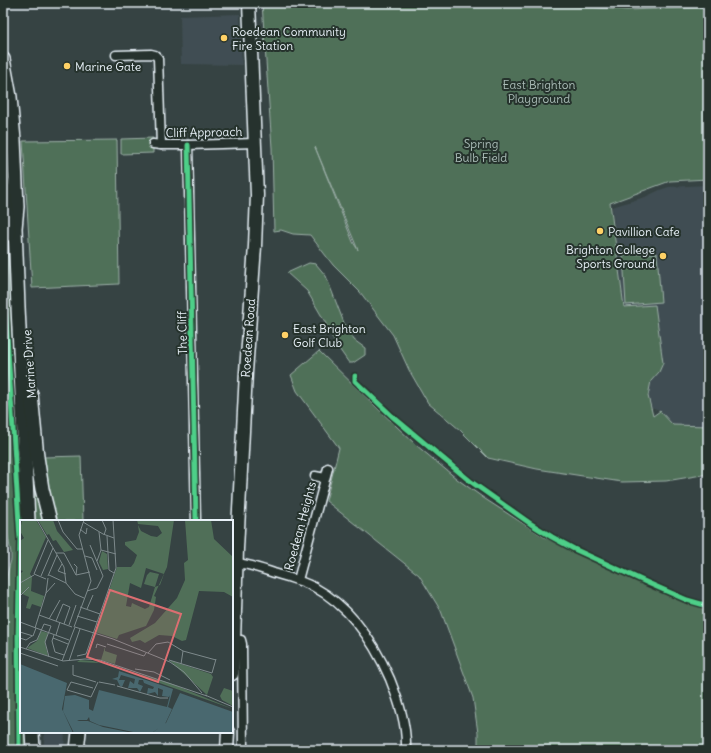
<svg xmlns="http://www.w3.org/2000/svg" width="711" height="753" font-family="Delius,sans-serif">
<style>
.built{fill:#414e52}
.green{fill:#506f58;stroke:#9cb0a8;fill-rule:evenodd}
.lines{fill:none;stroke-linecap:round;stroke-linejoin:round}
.minor-casing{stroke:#e8f1f8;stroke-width:11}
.secondary-casing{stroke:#e8f1f8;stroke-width:15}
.primary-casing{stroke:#e8f1f8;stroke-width:16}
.minor{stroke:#26332d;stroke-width:8}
.secondary{stroke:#26332d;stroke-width:12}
.primary{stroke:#26332d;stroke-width:13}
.cycleway-casing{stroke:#26332d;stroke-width:8}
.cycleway{stroke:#4dcf88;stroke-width:5}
.poi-dot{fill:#ffd166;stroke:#26332d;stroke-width:1.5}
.labels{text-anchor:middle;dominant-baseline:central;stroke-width:4;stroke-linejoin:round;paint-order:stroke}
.poi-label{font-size:12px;fill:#e8f1f8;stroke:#26332d;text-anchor:start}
.park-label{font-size:12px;fill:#abbdb8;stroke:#26332d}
.street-label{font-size:12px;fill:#e8f1f8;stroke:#26332d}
.inset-road{fill:none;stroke:#7d898b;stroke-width:1}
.view{fill:#dc6e71;fill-opacity:0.15;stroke:#dc6e71;stroke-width:2}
.inset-edge{fill:none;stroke:#e8f1f8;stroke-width:2}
</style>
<rect width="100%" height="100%" fill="#364343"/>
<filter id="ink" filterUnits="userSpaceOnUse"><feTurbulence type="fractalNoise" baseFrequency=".025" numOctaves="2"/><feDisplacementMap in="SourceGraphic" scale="8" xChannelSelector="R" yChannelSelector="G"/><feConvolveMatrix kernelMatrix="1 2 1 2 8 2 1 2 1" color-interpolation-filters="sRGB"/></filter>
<g filter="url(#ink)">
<g class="built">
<path d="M 240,14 L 242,65 L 181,64 L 180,16 Z"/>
<path d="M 708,185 L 708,426 L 673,425 L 660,411 L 651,408 L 648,396 L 651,380 L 659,372 L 663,363 L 655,306 L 624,308 L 612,207 L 645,197 L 660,190 L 669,187 Z"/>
<path d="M 45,732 L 65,732 L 64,750 L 43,750 Z"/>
</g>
<g class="green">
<path d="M 262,3 L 534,3 L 627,10 L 708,7 L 708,179 L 670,181 L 610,203 L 624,307 L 655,305 L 663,363 L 659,372 L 651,381 L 648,396 L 653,416 L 660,411 L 673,425 L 708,426 L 708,474 L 666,481 L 622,482 L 537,469 L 488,458 L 460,430 L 428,403 L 409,370 L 393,335 L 360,292 L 333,265 L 310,235 L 293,234 L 281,230 L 274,231 L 272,148 ZM 315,147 L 358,250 L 353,242 Z"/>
<path d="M 3,108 L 6,120 L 12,223 L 3,143 Z"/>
<path d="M 153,138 L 153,153 L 121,154 L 121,139 Z"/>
<path d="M 117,140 L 119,284 L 32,288 L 23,141 Z"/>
<path d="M 6,243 L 11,279 L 25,521 L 21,521 L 21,532 L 14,410 L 6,307 L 6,277 L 4,244 Z"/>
<path d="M 657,253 L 661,302 L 626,305 L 623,255 Z"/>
<path d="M 309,263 L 316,264 L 326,276 L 344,323 L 354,340 L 365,348 L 365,355 L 353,363 L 349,363 L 335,343 L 324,320 L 307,291 L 287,273 Z"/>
<path d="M 3,312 L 11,419 L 17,535 L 18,560 L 16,609 L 16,750 L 3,750 L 3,604 L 8,571 L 11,560 L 11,553 L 6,526 L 5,497 L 3,494 Z"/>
<path d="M 319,351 L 373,404 L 416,445 L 457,479 L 485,499 L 544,537 L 611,569 L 708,609 L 708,750 L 478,750 L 478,733 L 473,698 L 441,611 L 419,575 L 326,501 L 339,448 L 297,391 L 291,375 Z"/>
<path d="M 81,456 L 83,521 L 57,521 L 48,485 L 44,457 Z"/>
<path d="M 30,464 L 33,464 L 43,521 L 33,521 Z"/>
<path d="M 21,576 L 21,732 L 29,732 L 29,750 L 20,750 L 20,606 Z"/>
</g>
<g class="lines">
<g class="minor-casing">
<g id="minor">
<path d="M 116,55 L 151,54 L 155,55 L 158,58 L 161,145"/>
<path d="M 153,144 L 161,145 L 188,145 L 255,143"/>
<path d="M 188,145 L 196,521"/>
<path d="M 315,476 L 325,478"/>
<path d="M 236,563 C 249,564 262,569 274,573 C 288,577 302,581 314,587 C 351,607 374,642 390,679 C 399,702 407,725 406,750"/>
<path d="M 298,580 L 328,468"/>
<path d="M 234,640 L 241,640 L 242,644 L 243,750"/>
</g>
</g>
<g class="secondary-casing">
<g id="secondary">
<path d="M 232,674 L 234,640 L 237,549 L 246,372 L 255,246 L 257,195 L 249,3"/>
<path d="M 227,750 L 228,732"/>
</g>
</g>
<g class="primary-casing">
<g id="primary">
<path d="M 3,59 L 10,97 L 14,140 L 17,207 L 15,228 L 18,307 L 28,521"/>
<path d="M 3,182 L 9,234"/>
<path d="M 31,394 L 37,457 L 42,489 L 50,521"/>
<path d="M 32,732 L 33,750"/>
<path d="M 77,750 L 79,732"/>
</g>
</g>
<use href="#minor" class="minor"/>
<use href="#secondary" class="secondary"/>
<use href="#primary" class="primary"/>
<g class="cycleway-casing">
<g id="cycleway">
<path d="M 188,145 L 196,521"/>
<path d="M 3,273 L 20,539 L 18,637 L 19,750"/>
<path d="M 355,376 L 355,381 L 392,416 L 470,481 L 531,524 L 552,537 L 574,549 L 648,583 L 687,600 L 708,606"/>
</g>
</g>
<use href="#cycleway" class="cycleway"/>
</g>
</g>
<g class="poi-dot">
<circle cx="224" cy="38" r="4"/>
<circle cx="67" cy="66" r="4"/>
<circle cx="600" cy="231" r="4"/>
<circle cx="663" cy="256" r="4"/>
<circle cx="285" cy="335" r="4"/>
</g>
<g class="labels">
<g class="poi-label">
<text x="232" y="31">Roedean Community<tspan x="232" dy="14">Fire Station</tspan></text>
<text x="75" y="66">Marine Gate</text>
<text x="608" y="231">Pavillion Cafe</text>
<text x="655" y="249" text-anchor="end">Brighton College<tspan x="655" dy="14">Sports Ground</tspan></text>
<text x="293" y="328">East Brighton<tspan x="293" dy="14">Golf Club</tspan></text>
</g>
<g class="park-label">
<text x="539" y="84">East Brighton<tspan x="539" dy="14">Playground</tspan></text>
<text x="481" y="143">Spring<tspan x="481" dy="14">Bulb Field</tspan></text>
</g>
<g class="street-label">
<text transform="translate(204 132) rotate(-1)">Cliff Approach</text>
<text transform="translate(182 333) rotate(-91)">The Cliff</text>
<text transform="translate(248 338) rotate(-86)">Roedean Road</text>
<text transform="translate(29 364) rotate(-94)">Marine Drive</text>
<text transform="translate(300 526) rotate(-75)">Roedean Heights</text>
</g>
</g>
<g transform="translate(20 520)">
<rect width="213" height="213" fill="#364343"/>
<path d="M 2,0 L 16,0 L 26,17 L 10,54 L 12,57 L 11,71 L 24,76 L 21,87 L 12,84 L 10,89 L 6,88 L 9,77 L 0,73 L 0,54 L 3,51 L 0,50 L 0,21 L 4,18 L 0,11 ZM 18,0 L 33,0 L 37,11 L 53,30 L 44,32 L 36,20 L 33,21 L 29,14 L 27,15 ZM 117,0 L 154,0 L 147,47 L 134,76 L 136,77 L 134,90 L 126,106 L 99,115 L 97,119 L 75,112 L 97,47 L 111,47 L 114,43 L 117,35 L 105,25 L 105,22 L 116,20 L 119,12 L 118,5 L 121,11 L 131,16 L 137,17 L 142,13 L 138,6 L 118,4 ZM 126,48 L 144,54 L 140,65 L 135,67 L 139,54 L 130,52 L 127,55 L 124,64 L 135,67 L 129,87 L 125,89 L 112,83 L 111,87 L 106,86 L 110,63 L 121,68 ZM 165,0 L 191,0 L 194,19 L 213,37 L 213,77 L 204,72 L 179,71 L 166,120 L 162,121 L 152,116 L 139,115 L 125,123 L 120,120 L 112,122 L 110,118 L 135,103 L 157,78 L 165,60 L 164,43 L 168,40 ZM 82,31 L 87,34 L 88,49 L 83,50 L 79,42 ZM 21,111 L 28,113 L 25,123 L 28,136 L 7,128 L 17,121 ZM 85,127 L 85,131 L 97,135 L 95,144 L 81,140 ZM 60,140 L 73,141 L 150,163 L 213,189 L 100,149 L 80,143 L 57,142 ZM 149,140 L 191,154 L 193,157 L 187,175 ZM 204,168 L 213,171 L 213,186 L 202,180 L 200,176 Z" fill="#506f58" fill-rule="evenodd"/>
<path d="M 0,144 L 47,163 L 42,189 L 53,213 L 0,213 ZM 99,151 L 153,169 L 148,187 L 152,189 L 145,204 L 133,212 L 118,213 L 79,205 L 70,201 L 69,197 L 67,200 L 59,200 L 57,201 L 68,201 L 83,207 L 113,213 L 54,213 L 43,191 L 45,176 L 55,175 L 69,180 L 69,189 L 73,191 L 79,170 L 147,187 L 150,175 L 149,177 L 142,176 L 143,170 L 138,168 L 138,176 L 135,172 L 127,174 L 128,168 L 133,169 L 134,167 L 124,163 L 123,160 L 119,160 L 118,164 L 123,166 L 120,172 L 117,168 L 108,168 L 110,161 L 114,164 L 115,159 L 101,155 L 99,160 L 105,160 L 102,167 L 100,166 L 97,160 L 92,159 L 98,157 ZM 160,173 L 213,192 L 213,213 L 132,213 L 146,203 Z" fill="#49686f"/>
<path class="inset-road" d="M 17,0 L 44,47 L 46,63M 38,0 L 43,12 L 57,29 L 63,29M 82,0 L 86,9 L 84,15M 63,2 L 83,14 L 94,18M 60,9 L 66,14 L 67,8M 87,16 L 89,50 L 94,53M 81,30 L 96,34M 36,33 L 44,33 L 56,55 L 70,52M 65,36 L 72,38 L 77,50M 77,41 L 81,30 L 79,12M 42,44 L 38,51 L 46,54M 54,44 L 57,47 L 56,55M 29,55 L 46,63 L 55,74 L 64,78M 21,56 L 33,28M 28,56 L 37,35M 26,59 L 14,54 L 28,20M 0,63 L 14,55M 67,71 L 77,68 L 83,56 L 70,25M 26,73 L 35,63M 0,76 L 9,67M 60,87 L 80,94M 67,89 L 73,75M 19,95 L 52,107M 57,96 L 77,102M 29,99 L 40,80M 36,101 L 43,84 L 50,87 L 44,104M 0,102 L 16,108M 49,105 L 56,85M 54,107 L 71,61 L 59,15 L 64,0M 15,108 L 26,73 L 28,58M 0,112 L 13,116 L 16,108 L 49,120M 34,115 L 32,121 L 35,132 L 44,135M 36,115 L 40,102M 0,118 L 6,120 L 12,116M 33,118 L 48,124M 87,124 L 124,136 L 126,133M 0,127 L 43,141 L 65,139 L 80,140 L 187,176M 76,128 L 77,124 L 86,127M 6,129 L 10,123 L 17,120 L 24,104 L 31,106 L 25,122 L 29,137M 0,133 L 38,146M 128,133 L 136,124 L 148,122 L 163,131 L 196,140M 57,136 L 66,134 L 96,48 L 93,0M 149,140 L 192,153 L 196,139M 42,141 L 55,107 L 93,119 L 150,142 L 164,152 L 182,173M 49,141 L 60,109M 161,144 L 163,131M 53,145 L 53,155 L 76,162M 115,149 L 134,152 L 150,160M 79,162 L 95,165M 97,166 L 140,178 L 148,178M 73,168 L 51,162 L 47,170 L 71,177 L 78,162M 185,175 L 213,187"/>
<path class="view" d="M 90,70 L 161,94 L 138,162 L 67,137 Z"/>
<rect width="213" height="213" class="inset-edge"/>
</g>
<rect width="711" height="753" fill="none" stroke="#26332d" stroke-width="16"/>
<rect x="8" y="8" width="695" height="737" fill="none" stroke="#e8f1f8" stroke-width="1.5" filter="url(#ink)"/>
</svg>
